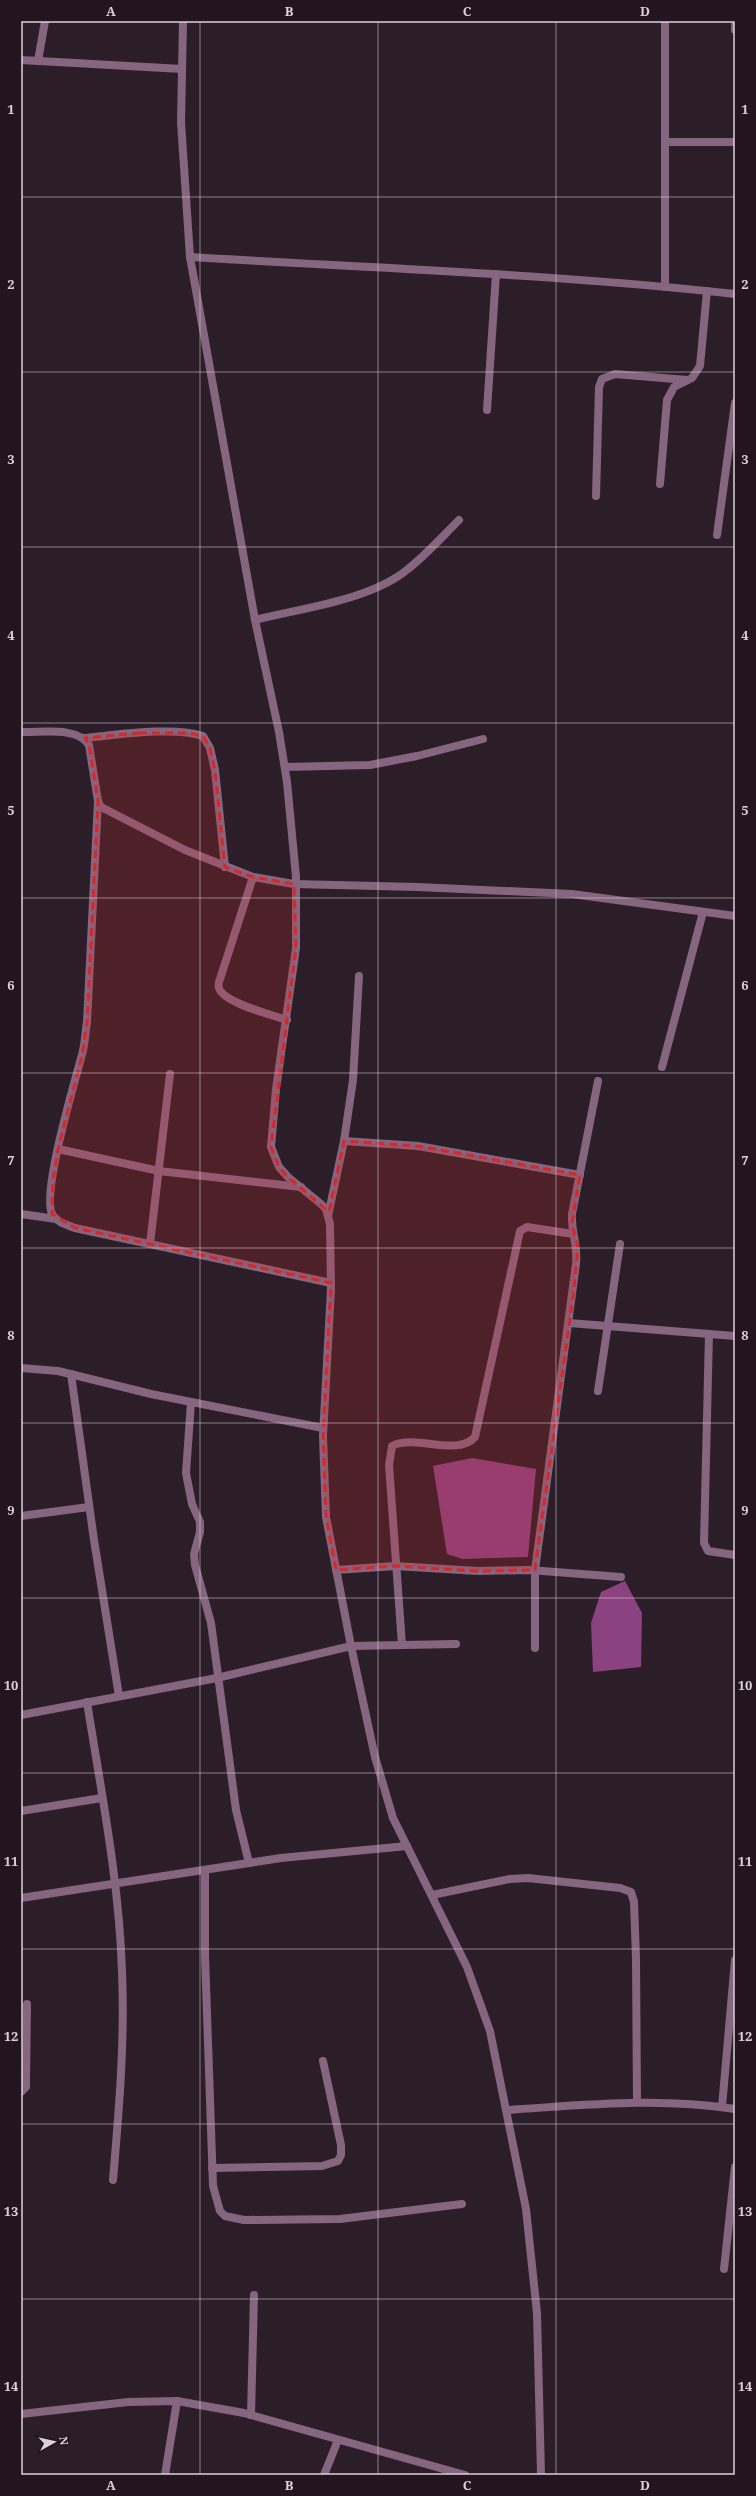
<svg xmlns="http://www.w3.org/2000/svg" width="756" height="2496" font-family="'Noto Serif',serif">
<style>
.water{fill:#8a4380}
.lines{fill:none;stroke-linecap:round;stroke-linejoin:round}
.service{stroke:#866580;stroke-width:8}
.minor{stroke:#866580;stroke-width:8}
.tertiary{stroke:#866580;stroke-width:8}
.marked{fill:#d62828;fill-opacity:0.2;stroke:#d62828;stroke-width:3;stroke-dasharray:8 5;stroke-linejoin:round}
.grid{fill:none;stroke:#dbd1d8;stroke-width:1;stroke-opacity:0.55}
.neatline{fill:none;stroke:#dbd1d8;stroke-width:1.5}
.grid-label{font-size:13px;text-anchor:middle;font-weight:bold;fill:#dbd1d8}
</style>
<rect width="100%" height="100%" fill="#2c1e29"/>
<g class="water">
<path d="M 472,1458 L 536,1469 L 528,1557 L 463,1559 L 447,1554 L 433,1466 Z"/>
<path d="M 625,1581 L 642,1613 L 641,1667 L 593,1672 L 591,1623 L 601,1592 Z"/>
</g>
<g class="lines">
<path class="service" d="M 21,1811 L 102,1798"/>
<g class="minor">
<path d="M 735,21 L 735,30"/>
<path d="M 21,60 L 182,69"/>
<path d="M 38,61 L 45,21"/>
<path d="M 665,142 L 735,142"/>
<path d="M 190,257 C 372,268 554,274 735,294"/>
<path d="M 665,287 L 665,21"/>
<path d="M 487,410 L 496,274"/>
<path d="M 660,484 L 667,400 L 674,387 L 692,378 L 700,366 L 707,291"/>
<path d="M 596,496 L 599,387 L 602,379 L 615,374 L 687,380"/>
<path d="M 717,535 L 735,403"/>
<path d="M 255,620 C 302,608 371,600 408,569 C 426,555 442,537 459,520"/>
<path d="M 21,732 C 41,733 77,726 89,745 L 98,801 L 101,807 L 185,850 L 253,877 L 294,884 L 417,887 L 572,894 L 735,916"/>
<path d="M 85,738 C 116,735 174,726 203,736 L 210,748 L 215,770 L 225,867"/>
<path d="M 285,767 L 370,765 L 417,756 L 483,739"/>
<path d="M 98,801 L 87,1022 C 85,1034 85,1047 81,1058 C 74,1085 42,1191 52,1214 C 56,1222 67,1225 75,1228 L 331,1283"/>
<path d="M 253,877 L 220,979 C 219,981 218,986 219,988 C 223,1003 273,1015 287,1020"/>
<path d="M 662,1067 L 703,912"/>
<path d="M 344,1141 L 418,1146 L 580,1175"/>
<path d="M 58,1149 L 159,1171 L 301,1187"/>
<path d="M 21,1214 L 56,1219"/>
<path d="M 328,1216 L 344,1141 L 353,1080 L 359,976"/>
<path d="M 150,1244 L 170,1074"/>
<path d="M 569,1323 L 735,1336"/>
<path d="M 709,1334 L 704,1543 L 708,1551 L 735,1555"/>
<path d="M 21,1368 L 58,1371 L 151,1394 L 323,1428"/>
<path d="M 71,1374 L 94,1540 L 119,1696"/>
<path d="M 598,1391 L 620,1244"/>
<path d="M 191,1402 L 186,1473 L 192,1504 L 200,1522 L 200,1532 L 194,1554 L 195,1565 L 211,1623 L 236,1810 L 249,1863"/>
<path d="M 21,1516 L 89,1507"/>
<path d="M 336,1570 L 395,1566 L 478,1571 L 529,1570 L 621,1577"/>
<path d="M 402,1645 L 389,1465 L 392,1446 C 416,1434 457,1457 475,1437 L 520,1231 L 527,1227 L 573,1234"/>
<path d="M 535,1648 L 535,1570 L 576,1264 C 578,1244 571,1233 572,1214 L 598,1081"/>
<path d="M 87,1702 C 101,1791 119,1880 122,1971 C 125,2041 119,2110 113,2180"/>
<path d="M 21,1715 L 217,1678 L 351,1646 L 456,1644"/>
<path d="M 205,1871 L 205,1956 L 213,2186 L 220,2211 L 225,2216 L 244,2220 L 340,2219 L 462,2204"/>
<path d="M 432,1895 L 510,1879 L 528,1878 L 620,1888 L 631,1892 L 634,1902 L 636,1958 L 637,2101"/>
<path d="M 21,1898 L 281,1858 L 407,1846"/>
<path d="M 21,2092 L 26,2087 L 26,2080 L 27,2004"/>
<path d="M 722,2107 L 735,1960"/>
<path d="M 507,2110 C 586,2105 656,2097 735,2109"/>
<path d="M 212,2168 L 322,2166 L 338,2161 L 341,2155 L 341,2145 L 323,2061"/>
<path d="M 724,2269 L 735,2167"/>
<path d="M 21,2414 L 128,2402 L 177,2401 L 244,2413 L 465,2475"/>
<path d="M 251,2415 L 254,2295"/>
<path d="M 165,2475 L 177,2401"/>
<path d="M 324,2475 L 338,2440"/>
</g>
<path class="tertiary" d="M 183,21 L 181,122 L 190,257 L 255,620 L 279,732 L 287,782 L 296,877 L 296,948 L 276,1089 L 271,1147 L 279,1167 L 288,1177 L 321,1204 L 326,1209 L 330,1224 L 331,1289 L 323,1436 L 326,1517 L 351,1646 L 375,1757 L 393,1818 L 467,1967 L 490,2031 L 526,2209 L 537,2313 L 541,2475"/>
</g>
<path class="marked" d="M 139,733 L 188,733 L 203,736 L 210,748 L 215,770 L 225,867 L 253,877 L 294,884 L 296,948 L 271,1147 L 279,1167 L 288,1177 L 329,1212 L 344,1141 L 418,1146 L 580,1175 L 572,1224 L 578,1247 L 574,1290 L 535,1570 L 478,1571 L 395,1566 L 336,1570 L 326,1517 L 323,1436 L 331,1283 L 75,1228 L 52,1214 L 53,1179 L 58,1149 L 82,1056 L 87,1022 L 98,801 L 89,745 L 85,738 Z"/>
<path class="grid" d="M 200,21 L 200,2475M 378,21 L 378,2475M 556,21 L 556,2475M 21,197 L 735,197M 21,372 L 735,372M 21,547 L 735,547M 21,723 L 735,723M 21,898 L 735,898M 21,1073 L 735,1073M 21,1248 L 735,1248M 21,1423 L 735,1423M 21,1598 L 735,1598M 21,1773 L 735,1773M 21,1949 L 735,1949M 21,2124 L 735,2124M 21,2299 L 735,2299"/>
<rect width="756" height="2496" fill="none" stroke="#221520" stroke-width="44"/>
<g transform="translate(54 2442) rotate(82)" stroke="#221520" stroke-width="3" paint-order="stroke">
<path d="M0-3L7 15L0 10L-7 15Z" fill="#dbd1d8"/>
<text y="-6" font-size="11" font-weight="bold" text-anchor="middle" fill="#dbd1d8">N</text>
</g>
<rect x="22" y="22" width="712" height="2452" class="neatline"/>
<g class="grid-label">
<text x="111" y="16">A</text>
<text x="289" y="16">B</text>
<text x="467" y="16">C</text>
<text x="645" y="16">D</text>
<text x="11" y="114">1</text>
<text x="745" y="114">1</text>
<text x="11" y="289">2</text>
<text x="745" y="289">2</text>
<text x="11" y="464">3</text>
<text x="745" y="464">3</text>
<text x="11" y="640">4</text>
<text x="745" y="640">4</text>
<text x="11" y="815">5</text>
<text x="745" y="815">5</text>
<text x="11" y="990">6</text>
<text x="745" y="990">6</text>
<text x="11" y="1165">7</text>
<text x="745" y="1165">7</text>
<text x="11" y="1340">8</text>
<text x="745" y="1340">8</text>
<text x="11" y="1515">9</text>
<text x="745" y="1515">9</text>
<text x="11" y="1690">10</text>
<text x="745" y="1690">10</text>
<text x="11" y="1866">11</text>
<text x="745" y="1866">11</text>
<text x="11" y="2041">12</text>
<text x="745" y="2041">12</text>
<text x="11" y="2216">13</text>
<text x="745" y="2216">13</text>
<text x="11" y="2391">14</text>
<text x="745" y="2391">14</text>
<text x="111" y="2490">A</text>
<text x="289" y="2490">B</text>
<text x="467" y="2490">C</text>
<text x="645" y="2490">D</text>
</g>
</svg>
